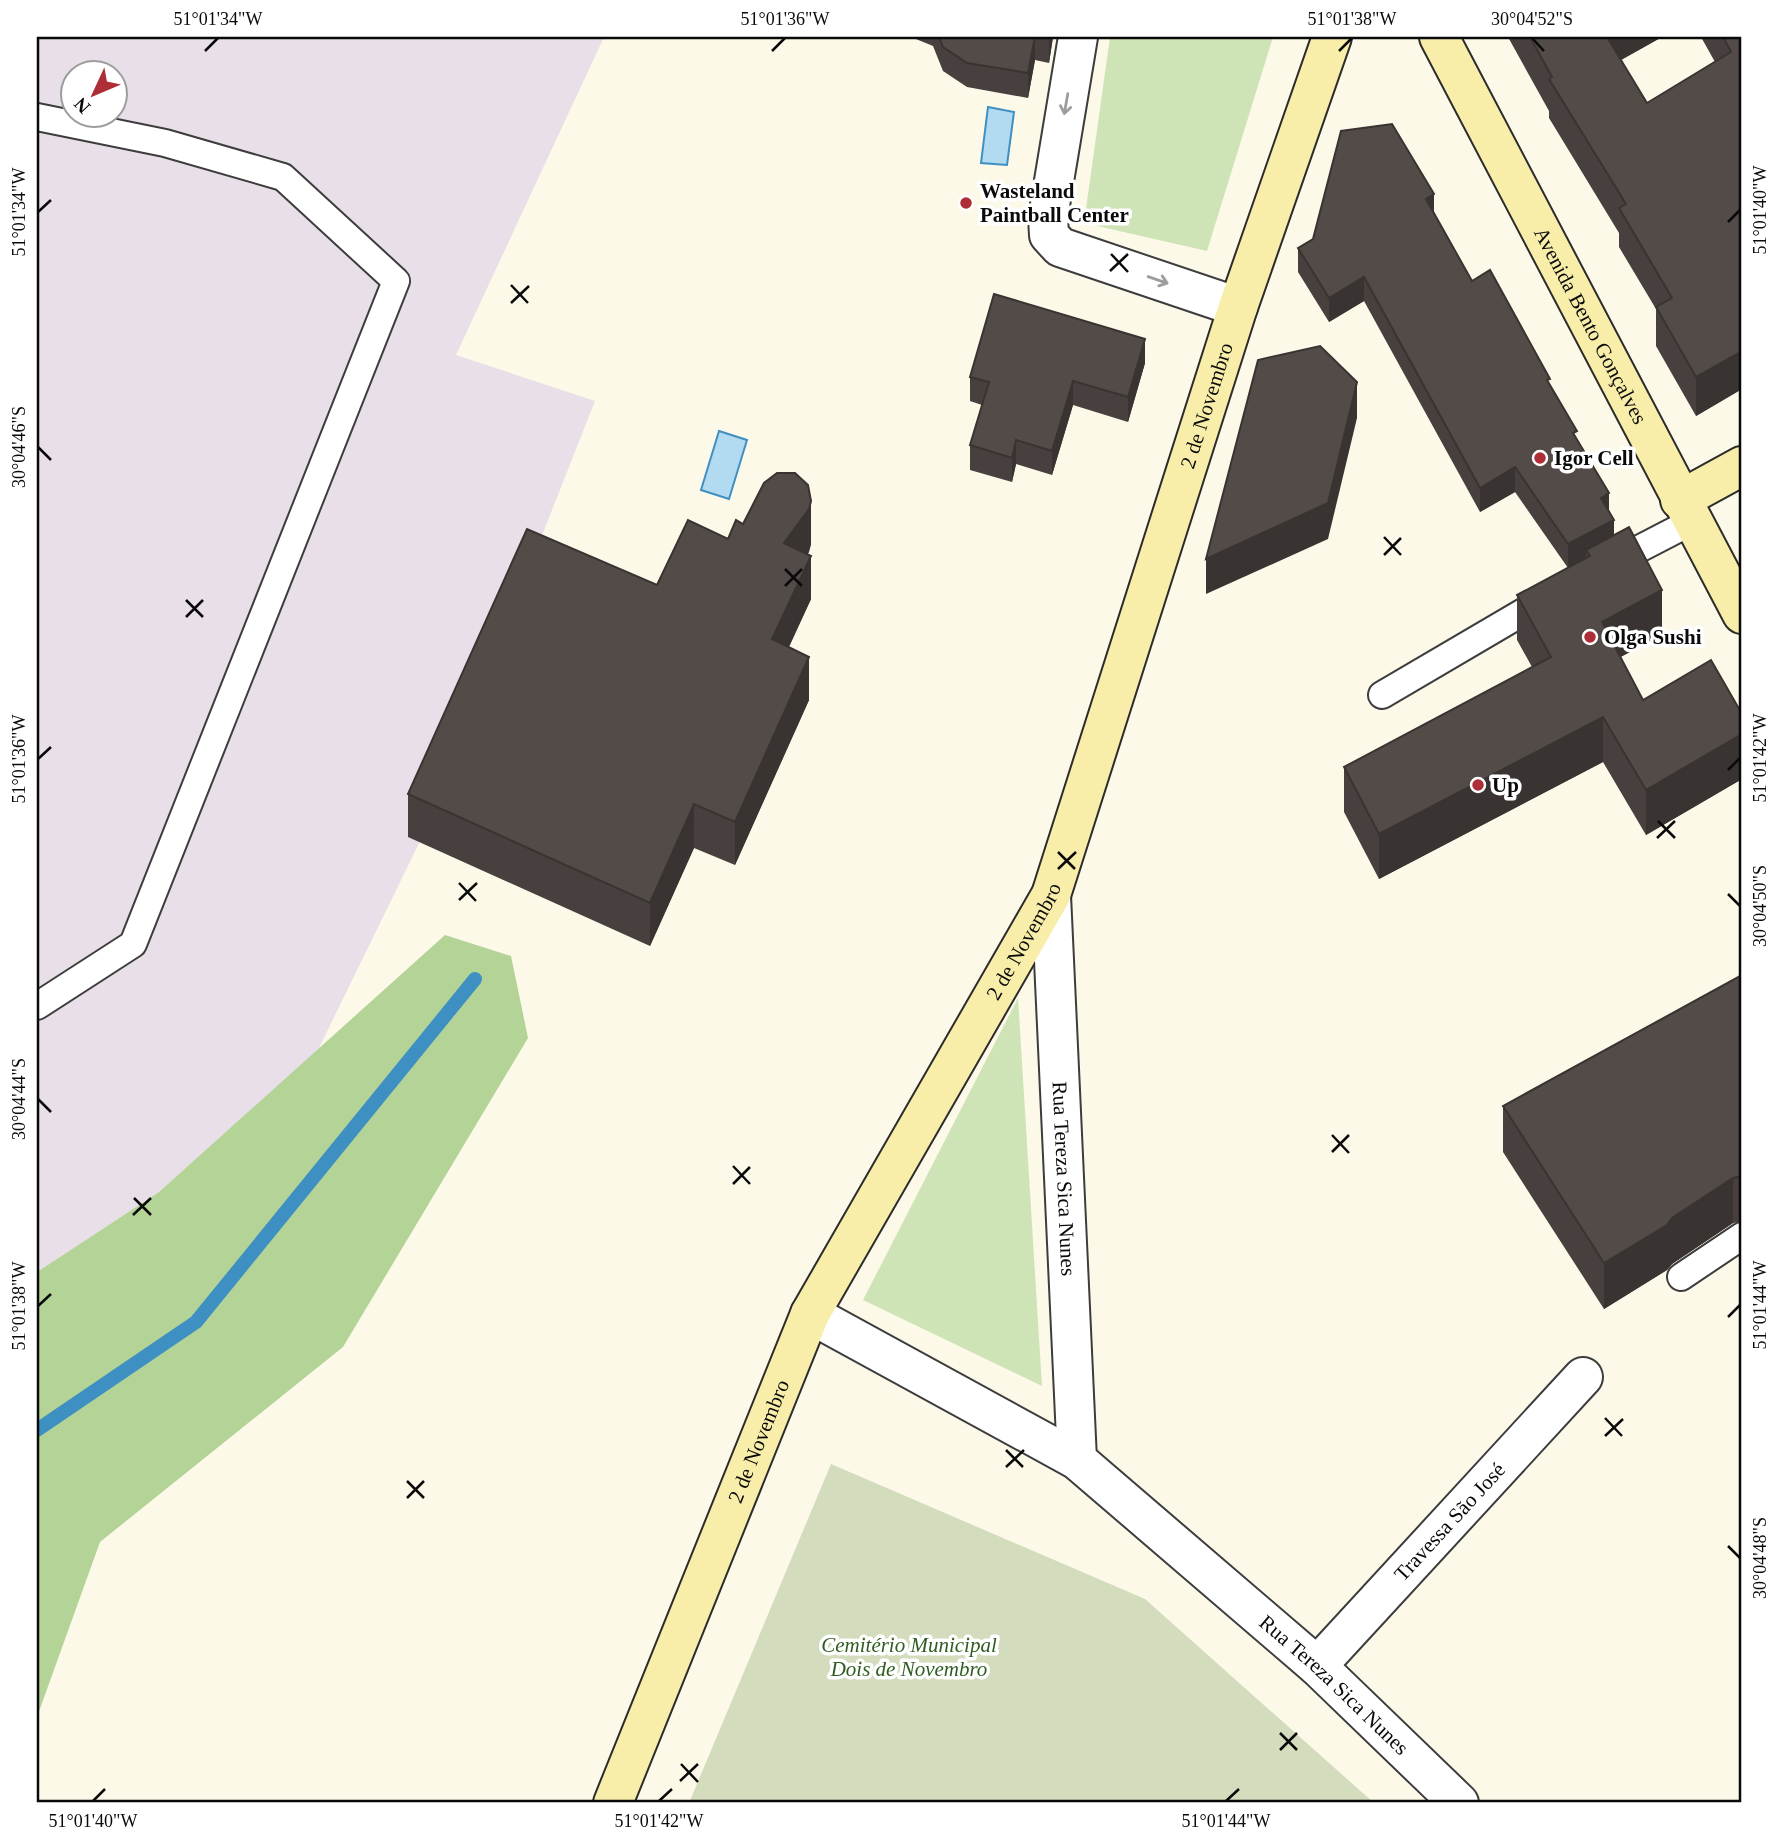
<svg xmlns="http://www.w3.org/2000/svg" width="1779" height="1840" font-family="'Times New Roman',serif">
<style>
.industrial{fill:#e8dfe9;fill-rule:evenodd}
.green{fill:#cfe4b6}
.forest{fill:#b4d397}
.cemetery{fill:#d3dcbd}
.water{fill:#b2daf0;stroke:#3f90c2;stroke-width:2}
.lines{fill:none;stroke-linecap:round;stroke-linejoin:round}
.stream{stroke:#3f90c2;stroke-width:14}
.lane-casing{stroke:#3d3d3d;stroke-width:30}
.street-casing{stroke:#3d3d3d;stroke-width:42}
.secondary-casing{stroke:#2c2c2c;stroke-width:42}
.lane{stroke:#fff;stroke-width:26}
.street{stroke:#fff;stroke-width:38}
.secondary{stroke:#f8eea9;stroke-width:38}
.wall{fill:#47403e}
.shaded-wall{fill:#393432}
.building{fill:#524b48;stroke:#393432;stroke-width:2}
.oneway{stroke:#9d9d9d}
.ticks{fill:none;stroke:#0a0a0a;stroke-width:2.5}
.poi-dot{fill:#ae2e37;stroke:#fff;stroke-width:2.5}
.labels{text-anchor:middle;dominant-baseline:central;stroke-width:7;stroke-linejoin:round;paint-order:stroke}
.poi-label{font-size:21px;font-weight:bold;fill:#0a0a0a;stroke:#fff;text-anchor:start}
.street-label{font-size:21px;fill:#0a0a0a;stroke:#fff}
.park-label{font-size:21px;font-style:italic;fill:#2e5c21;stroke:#fff}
.neatline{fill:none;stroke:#0a0a0a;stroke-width:2.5}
.ticks-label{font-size:18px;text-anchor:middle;fill:#0a0a0a}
</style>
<rect width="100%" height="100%" fill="#fdf9e9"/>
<path class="industrial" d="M 37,37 L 604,37 L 456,355 L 595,401 L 427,827 L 318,1050 L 159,1192 L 37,1272 ZM 74,74 L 116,74 L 116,116 L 74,116 Z"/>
<g class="green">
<path d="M 1110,37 L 1273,37 L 1207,251 L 1084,223 Z"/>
<path d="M 1018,998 L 1042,1386 L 863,1300 Z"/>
</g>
<path class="forest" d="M 445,935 L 511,956 L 528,1038 L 343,1347 L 100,1542 L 37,1717 L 37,1272 L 159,1192 Z"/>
<path class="cemetery" d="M 831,1464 L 1145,1599 L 1374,1803 L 689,1803 Z"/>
<g class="water">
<path d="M 988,107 L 1014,112 L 1007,165 L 981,163 Z"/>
<path d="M 719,431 L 747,440 L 729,499 L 701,490 Z"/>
</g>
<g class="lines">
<path class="stream" d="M 37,1430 L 196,1322 L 475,979"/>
<g class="lane-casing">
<g id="lane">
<path d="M 37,117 L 165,143 L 283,177 L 396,281 L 133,944 L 37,1006"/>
<path d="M 1610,564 L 1693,521"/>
<path d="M 1382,695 L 1549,597"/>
<path d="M 1681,1277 L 1742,1236"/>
</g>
</g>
<g class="street-casing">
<g id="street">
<path d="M 1078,37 L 1048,217 L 1049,235 L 1060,247 L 1238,307"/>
<path id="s1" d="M 1051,895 L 1077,1460"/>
<path id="s2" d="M 810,1314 L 1077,1460 L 1317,1666 L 1459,1803"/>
<path id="s3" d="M 1317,1666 L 1583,1377"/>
</g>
</g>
<g class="secondary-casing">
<g id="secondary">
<path id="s4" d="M 1439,37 L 1742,614"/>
<path d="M 1680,500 L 1742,466"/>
<path id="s5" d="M 613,1803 L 810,1314 L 1051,895 L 1238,307 L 1332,37"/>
</g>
</g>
<use href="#lane" class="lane"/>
<use href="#street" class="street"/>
<use href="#secondary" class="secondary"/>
</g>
<g class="wall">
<path d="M 911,37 L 1053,37 L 1049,63 L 1035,60 L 1028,98 L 967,87 L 943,71 L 933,46 Z"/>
<path d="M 1508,37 L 1662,37 L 1621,60 L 1647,103 L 1715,62 L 1701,37 L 1742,37 L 1742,389 L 1696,416 L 1656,346 L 1656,309 L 1619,247 L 1619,233 L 1549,118 L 1549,111 Z"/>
<path d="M 1434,213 L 1472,281 L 1550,386 L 1577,439 L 1609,512 L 1614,535 L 1662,635 L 1620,657 L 1643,700 L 1742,714 L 1742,779 L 1646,835 L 1603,762 L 1379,879 L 1344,812 L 1344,767 L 1532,667 L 1517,640 L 1517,595 L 1568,568 L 1515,492 L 1480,512 L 1364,301 L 1329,322 L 1298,272 L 1298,248 Z"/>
<path d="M 1145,363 L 1128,422 L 1073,405 L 1052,475 L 1016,464 L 1012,482 L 970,470 L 970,445 L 982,405 L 970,401 L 970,377 Z"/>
<path d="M 743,524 L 811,544 L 808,554 L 811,599 L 789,647 L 809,700 L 735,865 L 694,848 L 650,946 L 408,837 L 408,794 L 657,585 L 728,539 Z"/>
<path d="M 1742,975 L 1742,1222 L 1733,1223 L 1672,1264 L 1667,1270 L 1604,1309 L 1503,1152 L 1503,1106 Z"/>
</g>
<g class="shaded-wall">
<path d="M 1035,37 L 1035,60 L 1028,98 L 1028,73 Z"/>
<path d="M 1049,37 L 1053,37 L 1049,63 Z"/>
<path d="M 1603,37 L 1662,37 L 1603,70 Z"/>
<path d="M 1434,194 L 1434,218 L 1426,199 Z"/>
<path d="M 1364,277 L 1364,301 L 1329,322 L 1329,298 Z"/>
<path d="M 1145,339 L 1145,363 L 1128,422 L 1128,397 Z"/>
<path d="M 1742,351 L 1742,389 L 1696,416 L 1696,377 Z"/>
<path d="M 1073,381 L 1073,405 L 1052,475 L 1052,451 Z"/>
<path d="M 1357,382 L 1357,418 L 1328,539 L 1206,594 L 1206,559 Z"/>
<path d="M 1016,440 L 1016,464 L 1012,482 L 1012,458 Z"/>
<path d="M 1515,467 L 1515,492 L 1480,512 L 1480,488 Z"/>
<path d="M 1609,493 L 1609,518 L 1601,498 Z"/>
<path d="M 811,501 L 811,544 L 809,552 L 784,586 L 784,543 Z"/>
<path d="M 1614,520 L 1614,545 L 1586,550 L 1586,559 L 1568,568 L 1568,544 Z"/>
<path d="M 811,556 L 811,599 L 772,683 L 772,639 Z"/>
<path d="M 1662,590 L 1662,635 L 1602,667 L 1602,622 Z"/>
<path d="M 809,657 L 809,700 L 735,865 L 735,822 Z"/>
<path d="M 1603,717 L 1603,762 L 1379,879 L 1379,834 Z"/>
<path d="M 1742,734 L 1742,779 L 1646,835 L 1646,790 Z"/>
<path d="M 694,804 L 694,848 L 650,946 L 650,903 Z"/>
<path d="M 1733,1178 L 1733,1223 L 1672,1264 L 1667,1270 L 1604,1309 L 1604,1263 Z"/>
</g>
<g class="building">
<path d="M 939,37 L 1035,37 L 1028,73 L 967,63 L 943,47 Z"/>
<path d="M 1530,37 L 1607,37 L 1647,103 L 1731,52 L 1723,37 L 1742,37 L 1742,351 L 1696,377 L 1656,307 L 1672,298 L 1619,208 L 1626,204 L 1549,79 L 1552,77 Z"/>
<path d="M 1392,124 L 1434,194 L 1426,199 L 1472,281 L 1490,270 L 1550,379 L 1547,380 L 1577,431 L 1573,433 L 1609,493 L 1601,498 L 1614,520 L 1568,544 L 1515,467 L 1480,488 L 1364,277 L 1329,298 L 1298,248 L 1313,239 L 1341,131 Z"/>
<path d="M 994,294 L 1145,339 L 1128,397 L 1073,381 L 1052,451 L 1016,440 L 1012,458 L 970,445 L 989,382 L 970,377 Z"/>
<path d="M 1320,346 L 1357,382 L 1328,503 L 1206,559 L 1258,360 Z"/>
<path d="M 777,473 L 795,473 L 808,485 L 811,501 L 809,509 L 784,543 L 811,556 L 772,639 L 809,657 L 735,822 L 694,804 L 650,903 L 408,794 L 527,529 L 657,585 L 688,520 L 728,539 L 736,520 L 743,524 L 764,483 Z"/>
<path d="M 1629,527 L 1662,590 L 1602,622 L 1643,700 L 1711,660 L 1742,714 L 1742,734 L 1646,790 L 1603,717 L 1379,834 L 1344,767 L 1551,657 L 1517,595 L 1590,556 L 1586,550 Z"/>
<path d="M 1742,975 L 1742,1176 L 1733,1178 L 1672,1218 L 1667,1225 L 1604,1263 L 1503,1106 Z"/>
</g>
<defs><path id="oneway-shaft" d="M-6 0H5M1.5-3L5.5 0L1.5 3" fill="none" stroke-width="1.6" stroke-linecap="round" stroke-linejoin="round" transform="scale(1.75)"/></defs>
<g class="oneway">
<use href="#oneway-shaft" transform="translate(1066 104) rotate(100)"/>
<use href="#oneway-shaft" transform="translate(1158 280) rotate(19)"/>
</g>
<path class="ticks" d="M 1532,38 L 1544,51M 205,51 L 218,38M 772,51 L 785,38M 1339,51 L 1352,38M 38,212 L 51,200M 1728,222 L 1740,210M 1111,254 L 1128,272M 1110,271 L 1128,254M 511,285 L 528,303M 511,303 L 529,286M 38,447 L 51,460M 1384,537 L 1401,555M 1384,555 L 1401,538M 785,569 L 802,586M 785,586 L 802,569M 186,600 L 203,617M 186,617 L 203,600M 38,759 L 51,747M 1728,770 L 1740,758M 1658,821 L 1675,838M 1657,838 L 1675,821M 1058,852 L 1075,869M 1058,869 L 1076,852M 459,883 L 476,901M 1728,894 L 1740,906M 459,900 L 477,883M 38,1099 L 51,1112M 1332,1135 L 1349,1153M 1332,1152 L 1349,1135M 733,1166 L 750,1184M 733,1184 L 750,1167M 134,1198 L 151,1215M 133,1215 L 151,1198M 38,1306 L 51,1294M 1728,1317 L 1740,1305M 1605,1418 L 1622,1436M 1605,1436 L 1623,1419M 1006,1450 L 1023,1467M 1006,1467 L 1024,1450M 407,1481 L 424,1498M 407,1498 L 424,1481M 1728,1546 L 1740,1558M 1280,1733 L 1297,1750M 1280,1750 L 1297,1733M 681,1764 L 698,1782M 680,1781 L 698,1764M 93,1801 L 105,1789M 659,1801 L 672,1789M 1226,1801 L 1239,1789"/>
<g class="poi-dot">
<circle cx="966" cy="203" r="7"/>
<circle cx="1540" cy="458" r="7"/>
<circle cx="1590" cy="637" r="7"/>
<circle cx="1478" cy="785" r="7"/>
</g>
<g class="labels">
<g class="poi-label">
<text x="980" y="191">Wasteland<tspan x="980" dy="24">Paintball Center</tspan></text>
<text x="1554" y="458">Igor Cell</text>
<text x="1604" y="637">Olga Sushi</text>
<text x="1492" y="785">Up</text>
</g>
<g class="street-label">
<text stroke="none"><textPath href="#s4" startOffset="326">Avenida Bento Gonçalves</textPath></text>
<text stroke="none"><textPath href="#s5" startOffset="1524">2 de Novembro</textPath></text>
<text stroke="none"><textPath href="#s5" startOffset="957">2 de Novembro</textPath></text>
<text stroke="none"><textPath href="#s1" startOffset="284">Rua Tereza Sica Nunes</textPath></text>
<text stroke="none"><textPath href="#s5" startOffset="390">2 de Novembro</textPath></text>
<text stroke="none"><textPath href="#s3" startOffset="196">Travessa São José</textPath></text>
<text stroke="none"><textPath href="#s2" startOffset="646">Rua Tereza Sica Nunes</textPath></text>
</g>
<g class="park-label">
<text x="909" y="1645">Cemitério Municipal<tspan x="909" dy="24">Dois de Novembro</tspan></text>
</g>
</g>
<rect width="1779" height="1840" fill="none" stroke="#ffffff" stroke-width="77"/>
<g transform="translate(94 94) rotate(226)"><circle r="33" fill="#ffffff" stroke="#9d9d9d" stroke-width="2"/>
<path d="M0-5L12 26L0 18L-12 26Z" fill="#ae2e37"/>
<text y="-10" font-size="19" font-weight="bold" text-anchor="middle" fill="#0a0a0a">N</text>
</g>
<rect x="38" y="38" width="1702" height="1763" class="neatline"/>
<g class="ticks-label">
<text x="218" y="25">51°01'34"W</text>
<text x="785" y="25">51°01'36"W</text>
<text x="1352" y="25">51°01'38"W</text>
<text x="1532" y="25">30°04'52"S</text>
<text transform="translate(1760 210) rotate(-90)" y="6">51°01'40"W</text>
<text transform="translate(19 212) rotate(-90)" y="6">51°01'34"W</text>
<text transform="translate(19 447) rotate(-90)" y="6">30°04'46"S</text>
<text transform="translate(1760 758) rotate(-90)" y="6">51°01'42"W</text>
<text transform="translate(19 759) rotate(-90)" y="6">51°01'36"W</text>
<text transform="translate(1760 906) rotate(-90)" y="6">30°04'50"S</text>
<text transform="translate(19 1099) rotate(-90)" y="6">30°04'44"S</text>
<text transform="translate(1760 1305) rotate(-90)" y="6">51°01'44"W</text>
<text transform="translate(19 1306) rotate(-90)" y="6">51°01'38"W</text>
<text transform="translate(1760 1558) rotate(-90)" y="6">30°04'48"S</text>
<text x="93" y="1827">51°01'40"W</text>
<text x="659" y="1827">51°01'42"W</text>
<text x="1226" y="1827">51°01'44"W</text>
</g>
</svg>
